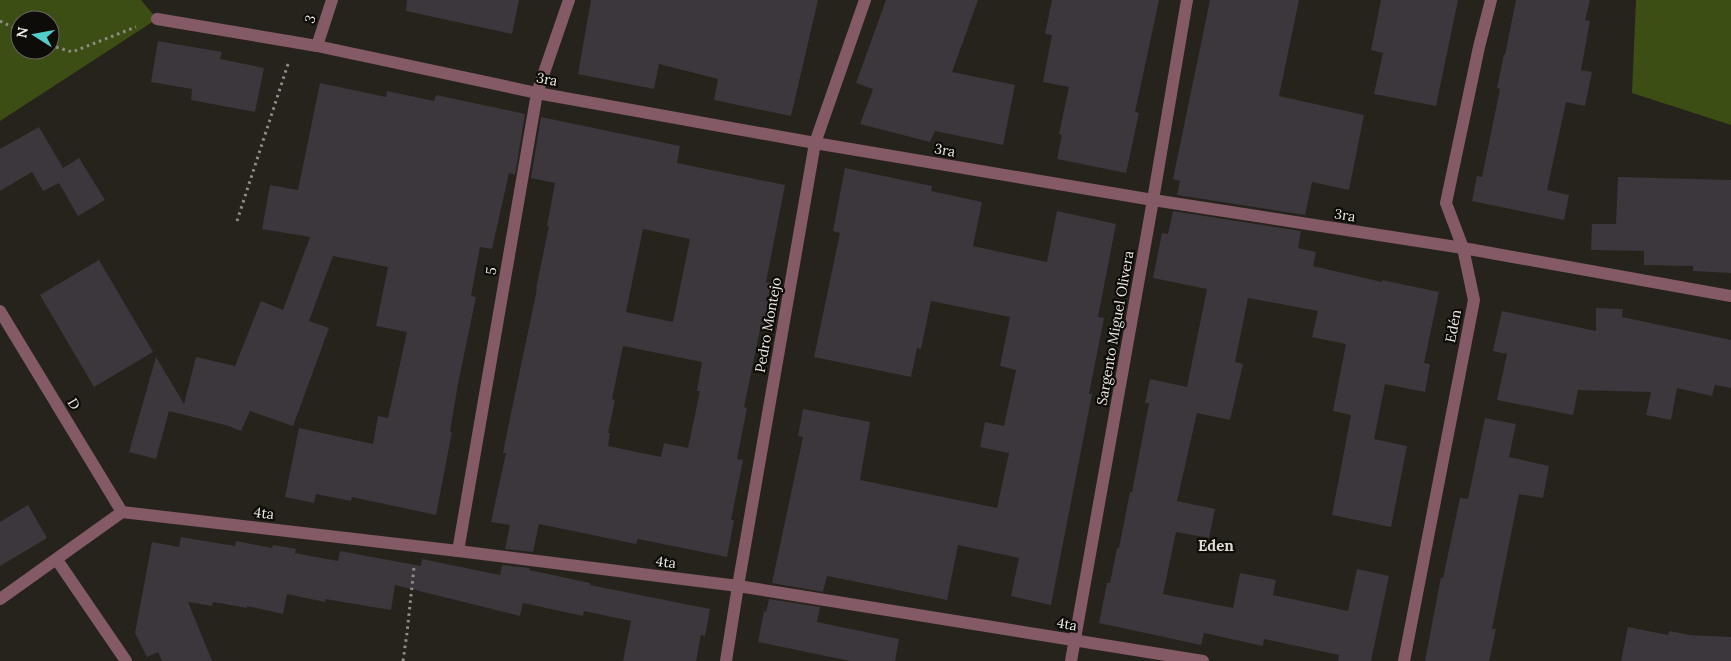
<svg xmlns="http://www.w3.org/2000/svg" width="1731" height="661" font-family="Lora,serif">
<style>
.green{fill:#3d4e15;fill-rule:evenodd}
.building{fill:#3c363d;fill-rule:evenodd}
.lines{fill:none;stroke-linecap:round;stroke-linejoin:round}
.path{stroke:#908d88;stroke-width:3;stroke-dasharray:2.5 4;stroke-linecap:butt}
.minor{stroke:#835a65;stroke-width:12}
.tertiary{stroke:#835a65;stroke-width:12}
.labels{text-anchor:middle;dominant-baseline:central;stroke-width:4.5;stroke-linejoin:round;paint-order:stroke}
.street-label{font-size:14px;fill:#edebe6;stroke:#0e0c09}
.neighbourhood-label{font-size:15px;font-weight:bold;fill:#dfdbd1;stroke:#0e0c09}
</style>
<rect width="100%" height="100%" fill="#26231c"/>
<g class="green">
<path d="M 0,0 L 141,0 L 157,19 L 0,121 ZM 20,20 L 50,20 L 50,50 L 20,50 Z"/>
<path d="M 1636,0 L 1731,0 L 1731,125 L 1632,93 Z"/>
</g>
<g class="building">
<path d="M 407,0 L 519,0 L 512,34 L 406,11 Z"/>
<path d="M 591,0 L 818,0 L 791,116 L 714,100 L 718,79 L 659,64 L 654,89 L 578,74 Z"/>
<path d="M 886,0 L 978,0 L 952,72 L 1015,85 L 1003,145 L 935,131 L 930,142 L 860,124 L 873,89 L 856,83 Z"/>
<path d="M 1052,0 L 1159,0 L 1135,112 L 1139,113 L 1126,173 L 1057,159 L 1062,135 L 1059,134 L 1069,87 L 1043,82 L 1052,35 L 1045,34 Z"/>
<path d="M 1210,0 L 1299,0 L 1279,96 L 1364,115 L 1349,190 L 1312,182 L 1305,215 L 1177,195 L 1180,181 L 1173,179 Z"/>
<path d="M 1381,0 L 1458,0 L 1436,106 L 1374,94 L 1383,53 L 1371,50 Z"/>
<path d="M 1516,0 L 1590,0 L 1585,20 L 1590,21 L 1581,70 L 1592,72 L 1585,106 L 1566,102 L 1547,190 L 1569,195 L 1564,220 L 1472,201 L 1477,176 L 1482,177 L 1500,89 L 1497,88 L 1504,54 L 1505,55 Z"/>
<path d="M 158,41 L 222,52 L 220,59 L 264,68 L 255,112 L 191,100 L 192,89 L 151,82 Z"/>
<path d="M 320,83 L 386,97 L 387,91 L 434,101 L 436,95 L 525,114 L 515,175 L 509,173 L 492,249 L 480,247 L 471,296 L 476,297 L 458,384 L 450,431 L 452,432 L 436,515 L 352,497 L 351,501 L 316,494 L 314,503 L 285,497 L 299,428 L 373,444 L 378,416 L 388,418 L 407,332 L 376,326 L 388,267 L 333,256 L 309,321 L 329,328 L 293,426 L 250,411 L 241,431 L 229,426 L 169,411 L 156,459 L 129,452 L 156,357 L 184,404 L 196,357 L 235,366 L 261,301 L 283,310 L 310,237 L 262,229 L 270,185 L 298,190 Z"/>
<path d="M 541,117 L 680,146 L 677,163 L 785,185 L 766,282 L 774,284 L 765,326 L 761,325 L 744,407 L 747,408 L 737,459 L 743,460 L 731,520 L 734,520 L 727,557 L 638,539 L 636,544 L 539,524 L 533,552 L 505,549 L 510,525 L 491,522 L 506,453 L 503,453 L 511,413 L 537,289 L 536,289 L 549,226 L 547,226 L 555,183 L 531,178 ZM 643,229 L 690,239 L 673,322 L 626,312 ZM 623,346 L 702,362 L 697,391 L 700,391 L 688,448 L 664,443 L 661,457 L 608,446 L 610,433 L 608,433 L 615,400 L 612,399 Z"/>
<path d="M 39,127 L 63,168 L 79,158 L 105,200 L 78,216 L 59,183 L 43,191 L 32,172 L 0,191 L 0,149 Z"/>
<path d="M 845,168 L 932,186 L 931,191 L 982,202 L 973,246 L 1047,262 L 1057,211 L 1116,224 L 1098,317 L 1104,318 L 1089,394 L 1092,394 L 1051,605 L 1011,596 L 1019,558 L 958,545 L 947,600 L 827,576 L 823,592 L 772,583 L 803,437 L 798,436 L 803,409 L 870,422 L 860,480 L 997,508 L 1009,453 L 980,447 L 985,422 L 1004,426 L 1016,370 L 1000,366 L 1010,317 L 931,301 L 921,349 L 917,348 L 911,377 L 814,357 L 840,233 L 833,231 Z"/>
<path d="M 1618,177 L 1731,180 L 1731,273 L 1693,271 L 1693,266 L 1644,265 L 1644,251 L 1591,250 L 1592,224 L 1616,224 Z"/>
<path d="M 1173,211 L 1301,231 L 1298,248 L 1316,252 L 1313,266 L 1382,282 L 1382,280 L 1439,292 L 1424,363 L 1430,364 L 1425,392 L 1385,384 L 1374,439 L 1407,446 L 1391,527 L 1332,515 L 1351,415 L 1333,411 L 1346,344 L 1312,337 L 1318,311 L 1248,298 L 1235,362 L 1243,364 L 1230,420 L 1197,413 L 1177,501 L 1215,509 L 1209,538 L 1176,532 L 1163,594 L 1233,608 L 1240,573 L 1276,580 L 1273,595 L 1348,611 L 1357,569 L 1389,576 L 1371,661 L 1338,661 L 1339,655 L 1264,639 L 1263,646 L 1204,633 L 1201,645 L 1099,623 L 1107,583 L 1110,583 L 1117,548 L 1119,548 L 1130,492 L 1132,492 L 1149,403 L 1145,403 L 1150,379 L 1187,387 L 1207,289 L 1153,278 L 1162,233 L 1168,234 Z"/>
<path d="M 99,260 L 153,352 L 94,387 L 40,295 Z"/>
<path d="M 1596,308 L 1623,309 L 1622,317 L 1731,340 L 1731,388 L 1715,385 L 1712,396 L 1677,388 L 1671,420 L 1646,415 L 1651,392 L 1578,390 L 1573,415 L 1497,400 L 1507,354 L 1493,351 L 1502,311 L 1596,331 Z"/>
<path d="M 1485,418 L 1516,424 L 1509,457 L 1549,466 L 1543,498 L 1519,494 L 1492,629 L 1496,629 L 1489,661 L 1425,661 L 1441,577 L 1443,578 L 1460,498 L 1468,499 Z"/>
<path d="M 28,505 L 47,538 L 0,566 L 0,522 Z"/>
<path d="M 181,537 L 235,546 L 236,541 L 272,548 L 273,545 L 296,549 L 295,553 L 338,561 L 340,551 L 421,566 L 422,559 L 500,575 L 502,565 L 530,568 L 529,570 L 590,583 L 590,585 L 710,609 L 705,636 L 701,635 L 696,661 L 623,661 L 631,621 L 584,611 L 583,616 L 523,603 L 520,616 L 395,585 L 391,610 L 325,599 L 325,602 L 287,594 L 283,614 L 247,606 L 247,608 L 213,602 L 212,606 L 188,602 L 212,661 L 162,661 L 158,652 L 147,657 L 135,633 L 152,542 L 179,547 Z"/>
<path d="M 769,599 L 820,607 L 817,622 L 899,639 L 895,661 L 850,661 L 758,642 L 764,611 L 766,612 Z"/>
<path d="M 1628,627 L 1668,635 L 1669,631 L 1690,635 L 1731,637 L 1731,661 L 1621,661 Z"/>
</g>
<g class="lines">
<g class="path">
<path d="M 0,21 L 20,31"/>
<path d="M 50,45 L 72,52 L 136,27"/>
<path d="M 237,221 L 288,64"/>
<path d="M 403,661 L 407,633 L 414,567"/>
</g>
<g class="minor">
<path d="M 157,19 L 317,46 L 537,93 L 815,143 L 1153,200 L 1463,248 L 1731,296"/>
<path d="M 317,46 L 332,0"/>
<path d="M 458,551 L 537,93 L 569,0"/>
<path d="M 57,560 L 126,661"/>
<path d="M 0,599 L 122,512"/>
<path d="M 726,661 L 738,586 L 1203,661"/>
<path d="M 1071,661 L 1153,200 L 1187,0"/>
<path d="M 1404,661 L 1474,300 L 1463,248 L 1446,203 L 1479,47 L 1491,0"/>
</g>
<path class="tertiary" d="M 0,311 L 122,512 L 458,551 L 738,586 L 815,143 L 865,0"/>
</g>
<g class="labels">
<g class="street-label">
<text transform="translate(310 19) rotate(-72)">3</text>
<text transform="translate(547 79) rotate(11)">3ra</text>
<text transform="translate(945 150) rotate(10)">3ra</text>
<text transform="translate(1345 215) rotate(9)">3ra</text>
<text transform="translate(491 271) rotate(-80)">5</text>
<text transform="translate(768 325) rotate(-80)">Pedro Montejo</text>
<text transform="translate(1453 326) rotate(-79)">Edén</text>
<text transform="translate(1115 328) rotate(-80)">Sargento Miguel Olivera</text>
<text transform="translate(74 404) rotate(59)">D</text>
<text transform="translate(264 513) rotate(7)">4ta</text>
<text transform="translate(666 562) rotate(7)">4ta</text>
<text transform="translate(1067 624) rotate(9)">4ta</text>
</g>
<g class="neighbourhood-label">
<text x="1216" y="545">Eden</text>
</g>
</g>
<g transform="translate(35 35) rotate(281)"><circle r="24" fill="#0e0c09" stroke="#676561"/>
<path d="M0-4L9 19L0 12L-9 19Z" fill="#53cdcb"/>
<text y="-8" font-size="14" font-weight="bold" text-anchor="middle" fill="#edebe6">N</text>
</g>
</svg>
